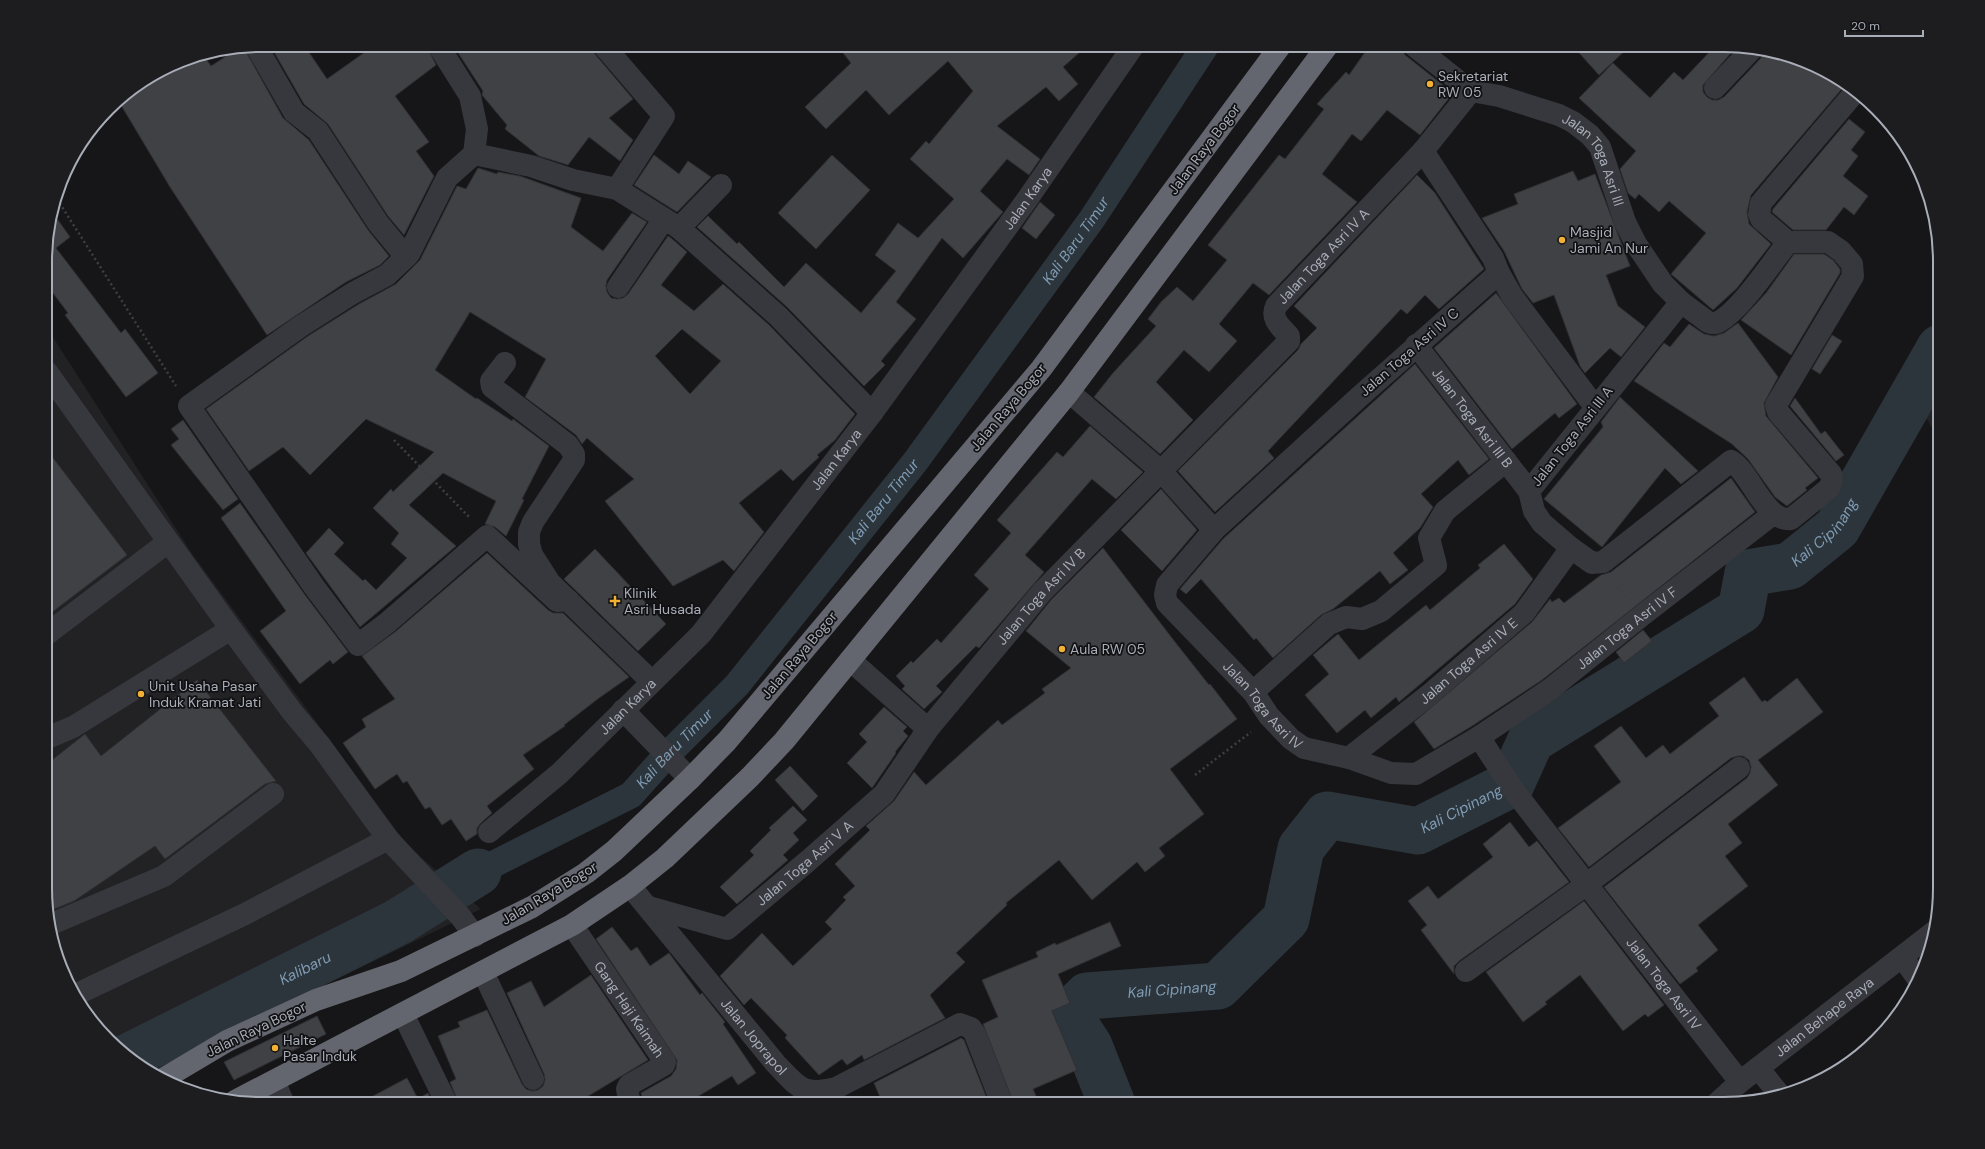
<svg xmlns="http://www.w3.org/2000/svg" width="1985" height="1149" font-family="'DM Sans',sans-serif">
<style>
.built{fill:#222225}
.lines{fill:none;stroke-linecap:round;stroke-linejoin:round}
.canal{stroke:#2c353c;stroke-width:27}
.river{stroke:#2c353c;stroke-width:47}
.building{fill:#404145;stroke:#303034;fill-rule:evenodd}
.path{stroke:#3d3f44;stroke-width:2.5;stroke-dasharray:2 3;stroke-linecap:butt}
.minor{stroke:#37383d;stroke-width:22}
.highway{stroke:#63666e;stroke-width:22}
.poi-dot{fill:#f2b134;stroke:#111113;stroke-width:1.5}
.labels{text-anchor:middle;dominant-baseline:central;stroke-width:3.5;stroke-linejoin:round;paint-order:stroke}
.poi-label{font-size:14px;fill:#a8adb8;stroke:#111113;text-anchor:start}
.street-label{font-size:14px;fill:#a8adb8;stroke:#111113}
.water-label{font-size:15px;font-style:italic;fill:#7f9bb3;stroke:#111113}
.rim{fill:none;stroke:#a8adb8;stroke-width:2}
</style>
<rect width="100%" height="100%" fill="#161618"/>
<g class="built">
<path d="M 47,328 L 193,555 L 408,846 L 481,909 L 148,1071 L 118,1050 L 81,1008 L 57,958 L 47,916 Z"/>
<path d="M 1940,364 L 1940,442 L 1923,412 Z"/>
</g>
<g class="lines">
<path class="canal" id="s1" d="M 478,872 L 631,795 L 664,758 L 737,685 L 915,462 L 1092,219 L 1206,45"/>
<g class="river">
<path id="s2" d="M 128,1057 L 398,922 L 478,872"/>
<path id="s3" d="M 1112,1104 L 1089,1046 L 1076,1026 L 1074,1009 L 1087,996 L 1218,986 L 1286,919 L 1301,848 L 1327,815 L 1418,831 L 1511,784 L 1531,740 L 1741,610 L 1748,573 L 1790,566 L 1837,528 L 1940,348"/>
</g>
</g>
<g class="building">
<path d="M 270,45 L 304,45 L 327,79 L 375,45 L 426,45 L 436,65 L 395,96 L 429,142 L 416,151 L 434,176 L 404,235 L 388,216 L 328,124 L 304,104 Z"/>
<path d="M 453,45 L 591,45 L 594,53 L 633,99 L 609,118 L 633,140 L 620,161 L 589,137 L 568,165 L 539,156 L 505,129 L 507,125 L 482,95 L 483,91 Z"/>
<path d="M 837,45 L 1088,45 L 1063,67 L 1078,84 L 1059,101 L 1046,87 L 997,126 L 1040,159 L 1029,175 L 1007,159 L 980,191 L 1003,212 L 963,258 L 942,238 L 896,302 L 916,319 L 881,361 L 885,365 L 864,386 L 787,307 L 697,227 L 708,216 L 737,244 L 739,242 L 784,287 L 806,263 L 861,313 L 896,271 L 875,255 L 898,223 L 918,238 L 954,199 L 910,159 L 926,141 L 929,144 L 973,91 L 948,61 L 889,115 L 866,90 L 826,129 L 805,107 L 851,63 Z"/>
<path d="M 1370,45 L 1401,45 L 1405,55 L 1453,93 L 1420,135 L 1387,110 L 1361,141 L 1352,134 L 1322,174 L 1357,202 L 1269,295 L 1253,283 L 1219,324 L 1237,341 L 1209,372 L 1184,350 L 1156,382 L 1193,420 L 1160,454 L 1094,397 L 1113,373 L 1156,326 L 1148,319 L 1161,302 L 1177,287 L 1193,301 L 1227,260 L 1208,245 L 1279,155 L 1285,159 L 1324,109 L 1317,104 L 1346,72 L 1349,75 Z"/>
<path d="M 1572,45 L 1631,45 L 1599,75 Z"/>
<path d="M 1716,45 L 1722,45 L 1731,53 L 1703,85 L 1703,92 L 1707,97 L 1712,100 L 1718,100 L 1724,97 L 1761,58 L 1764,50 L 1780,52 L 1832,74 L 1846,84 L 1751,195 L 1747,212 L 1749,224 L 1771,244 L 1737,288 L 1713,310 L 1671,274 L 1706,233 L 1669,201 L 1659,212 L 1639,194 L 1635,199 L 1628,193 L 1620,169 L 1636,151 L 1579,98 L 1613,63 L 1650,98 L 1674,72 L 1683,80 Z"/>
<path d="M 244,48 L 283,118 L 309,140 L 368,230 L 389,256 L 380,265 L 346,282 L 267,335 L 170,187 L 118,100 L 179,61 L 204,56 L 211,66 L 236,50 Z"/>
<path d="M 1849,119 L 1865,132 L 1851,150 L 1858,156 L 1843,176 L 1868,196 L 1854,215 L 1844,207 L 1826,230 L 1793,230 L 1772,212 L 1773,209 Z"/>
<path d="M 654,155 L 679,174 L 688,161 L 711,177 L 677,212 L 634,185 Z"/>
<path d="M 832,155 L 870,190 L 816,249 L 778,213 Z"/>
<path d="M 478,168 L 497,174 L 498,172 L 520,176 L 581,198 L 571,227 L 603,251 L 632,213 L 647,222 L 607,280 L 606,286 L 607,292 L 611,298 L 617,299 L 623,298 L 628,294 L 668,236 L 671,238 L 687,252 L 661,285 L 694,311 L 723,284 L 769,325 L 855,414 L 835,440 L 817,455 L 819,457 L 793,481 L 781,469 L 739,503 L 764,532 L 734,571 L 723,560 L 673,586 L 605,501 L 634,479 L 587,438 L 582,444 L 576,435 L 525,397 L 546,359 L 470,312 L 435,370 L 476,399 L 477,398 L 512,421 L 513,419 L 549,446 L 522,499 L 524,500 L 506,536 L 495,527 L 485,524 L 496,501 L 443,473 L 409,505 L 456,546 L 360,627 L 306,553 L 329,528 L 344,543 L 334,554 L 363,581 L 365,579 L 376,590 L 407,558 L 391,544 L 399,533 L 373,508 L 391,489 L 393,492 L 434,452 L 366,419 L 310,475 L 283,447 L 249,471 L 206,409 L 308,336 L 359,304 L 396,284 L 420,260 L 457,186 L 466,189 ZM 682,329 L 721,361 L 690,394 L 655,356 Z"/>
<path d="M 1573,171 L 1578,181 L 1595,174 L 1630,266 L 1606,275 L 1618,306 L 1645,327 L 1621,357 L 1610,348 L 1585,373 L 1580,366 L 1554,295 L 1533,303 L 1522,289 L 1504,251 L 1482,218 L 1518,204 L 1514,194 Z"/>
<path d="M 1417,175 L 1435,193 L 1484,269 L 1439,309 L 1425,295 L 1407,314 L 1401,309 L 1268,451 L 1274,458 L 1215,512 L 1178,471 L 1298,350 L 1301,344 L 1317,328 L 1294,306 Z"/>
<path d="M 1040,202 L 1055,215 L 1036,239 L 1022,228 Z"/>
<path d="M 53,213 L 70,237 L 56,248 L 121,333 L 125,329 L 158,373 L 126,397 L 65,315 L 68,313 L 47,285 L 47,233 Z"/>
<path d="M 1794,254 L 1824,254 L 1833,260 L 1840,269 L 1840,273 L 1791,355 L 1741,320 L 1766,293 Z"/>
<path d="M 1496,293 L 1577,404 L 1559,418 L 1555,413 L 1512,449 L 1434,348 Z"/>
<path d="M 1738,323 L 1778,377 L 1764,403 L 1766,416 L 1818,478 L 1805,488 L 1807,490 L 1787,506 L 1775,497 L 1748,459 L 1732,444 L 1634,381 L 1664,343 L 1670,347 L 1689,324 L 1704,334 L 1714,336 L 1724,333 Z"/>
<path d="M 1832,335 L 1842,341 L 1820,374 L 1812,369 Z"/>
<path d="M 1415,364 L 1489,459 L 1469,475 L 1458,460 L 1421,494 L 1433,507 L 1420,528 L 1393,553 L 1408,570 L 1390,584 L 1380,571 L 1333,609 L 1321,615 L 1273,658 L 1256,638 L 1254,640 L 1201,579 L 1186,594 L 1180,589 L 1223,539 Z"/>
<path d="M 1620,397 L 1698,471 L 1681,484 L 1665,468 L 1602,547 L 1544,499 L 1603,427 L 1601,422 Z"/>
<path d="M 1795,398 L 1821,434 L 1825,431 L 1844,455 L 1836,461 L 1790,406 Z"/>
<path d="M 183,420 L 238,499 L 223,510 L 171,445 L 179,439 L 171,429 Z"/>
<path d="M 1090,426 L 1143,472 L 1116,499 L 1092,479 L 1025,555 L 1044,572 L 979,648 L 976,646 L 936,686 L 942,692 L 924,709 L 902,689 L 905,686 L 896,676 L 911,661 L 913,663 L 937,639 L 941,643 L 989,589 L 974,575 L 1011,533 L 997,520 L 1057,452 L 1063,457 Z"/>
<path d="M 47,450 L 127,555 L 47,616 Z"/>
<path d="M 1731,478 L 1755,512 L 1542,680 L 1472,726 L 1434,749 L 1414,722 L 1532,622 L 1550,599 L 1552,602 L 1559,598 L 1564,603 L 1601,575 L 1611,572 Z"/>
<path d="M 1161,489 L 1197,530 L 1162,571 L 1121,530 Z"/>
<path d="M 240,503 L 305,595 L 348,652 L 333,664 L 330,660 L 300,684 L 260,631 L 286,611 L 221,518 Z"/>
<path d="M 1504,544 L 1533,579 L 1515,604 L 1399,702 L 1396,697 L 1371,718 L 1365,710 L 1337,733 L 1305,695 L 1329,674 L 1313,655 L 1338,634 L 1359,660 L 1426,605 L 1430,610 L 1480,568 L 1478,565 Z"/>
<path d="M 1103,548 L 1175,642 L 1209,685 L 1210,684 L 1237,719 L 1170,769 L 1204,814 L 1159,848 L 1165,856 L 1145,872 L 1137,862 L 1092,900 L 1059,860 L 1006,903 L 1007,905 L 956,953 L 965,962 L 930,995 L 945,1018 L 864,1060 L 862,1055 L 847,1065 L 842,1059 L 819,1075 L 785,1038 L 787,1035 L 751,998 L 744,1005 L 720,976 L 762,933 L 793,966 L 832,929 L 825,922 L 846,900 L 843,897 L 855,886 L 835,864 L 870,830 L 866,826 L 894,801 L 914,772 L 926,785 L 998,720 L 1002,725 L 1045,693 L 1042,689 L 1071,668 L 1026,631 L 1051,600 Z"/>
<path d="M 595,549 L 666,624 L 638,651 L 564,579 Z"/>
<path d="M 487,553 L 548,610 L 553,613 L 563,613 L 629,677 L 599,698 L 564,725 L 565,726 L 523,755 L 534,769 L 487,806 L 492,813 L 481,823 L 477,828 L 477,834 L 466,841 L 451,819 L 442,825 L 430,807 L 425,809 L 407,781 L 403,783 L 397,774 L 375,789 L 343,743 L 366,727 L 362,719 L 395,699 L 362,656 L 395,632 Z"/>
<path d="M 1643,630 L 1652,641 L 1624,663 L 1616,652 Z"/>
<path d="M 1744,677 L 1762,702 L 1765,700 L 1767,702 L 1797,678 L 1823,712 L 1758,760 L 1778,785 L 1728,824 L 1742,843 L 1725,856 L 1748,886 L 1698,925 L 1718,950 L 1696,968 L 1698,971 L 1680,984 L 1604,887 L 1747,778 L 1750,773 L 1751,767 L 1749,760 L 1743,756 L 1738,756 L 1731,758 L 1589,867 L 1558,828 L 1621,782 L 1594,746 L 1621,726 L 1646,758 L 1663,745 L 1670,754 L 1719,716 L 1709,703 Z"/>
<path d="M 197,680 L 276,781 L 265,784 L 165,859 L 155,846 L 74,901 L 47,912 L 47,764 L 85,734 L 101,756 Z"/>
<path d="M 884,707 L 907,727 L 903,731 L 908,736 L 895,752 L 896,753 L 872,788 L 847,763 L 867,742 L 859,734 Z"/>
<path d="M 790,766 L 818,796 L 803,811 L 775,780 Z"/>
<path d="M 793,806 L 807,820 L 793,833 L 799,840 L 783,855 L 788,860 L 737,904 L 720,887 L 754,855 L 750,851 L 771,830 L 769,828 Z"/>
<path d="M 1510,822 L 1529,847 L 1537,841 L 1569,882 L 1459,961 L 1454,966 L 1454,974 L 1421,930 L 1427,925 L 1408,901 L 1428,886 L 1438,899 L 1493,857 L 1483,844 Z"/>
<path d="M 1584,901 L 1664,1005 L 1648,1017 L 1645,1014 L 1623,1031 L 1580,975 L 1545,1002 L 1547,1004 L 1523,1022 L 1486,972 Z"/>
<path d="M 1110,922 L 1121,946 L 1058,974 L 1070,1003 L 1052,1011 L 1077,1070 L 1033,1089 L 1036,1096 L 1014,1104 L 983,1024 L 998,1017 L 982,980 L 1038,957 L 1036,952 L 1055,943 L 1056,945 Z"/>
<path d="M 612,927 L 631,951 L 637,947 L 650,966 L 669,953 L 700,995 L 702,993 L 725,1022 L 723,1024 L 756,1073 L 738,1085 L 732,1076 L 697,1097 L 700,1104 L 644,1104 L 641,1093 L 671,1076 L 676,1069 L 677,1060 L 596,939 Z"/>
<path d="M 591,975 L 648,1060 L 575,1104 L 459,1104 L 450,1082 L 456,1079 L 438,1036 L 460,1027 L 458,1022 L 487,1010 L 522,1084 L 526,1089 L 532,1091 L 538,1090 L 543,1086 L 545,1080 L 544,1074 L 507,993 L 531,981 L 544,1007 Z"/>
<path d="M 317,1016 L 326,1034 L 234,1080 L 224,1062 Z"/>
<path d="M 961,1038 L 964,1040 L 989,1104 L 883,1104 L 874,1083 Z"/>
<path d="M 407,1078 L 418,1099 L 428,1093 L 433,1104 L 358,1104 Z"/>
</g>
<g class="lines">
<g class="path">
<path d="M 57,199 L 176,386"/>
<path d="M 394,440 L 470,518"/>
<path d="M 1615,583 L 1625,597"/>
<path d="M 1195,775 L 1251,732"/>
</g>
<g class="minor">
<path d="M 438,45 L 470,96 L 477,129 L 474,154 L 531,166 L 573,180 L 617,189 L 679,228 L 778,316 L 872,413"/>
<path d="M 603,45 L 664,116 L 617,189"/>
<path id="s4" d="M 1413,45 L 1471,91 L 1499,96 L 1559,115 L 1573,122 L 1590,135 L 1600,147 L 1625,222 L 1636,244 L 1663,284 L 1681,302 L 1708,322 C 1713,324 1716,324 1720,321 C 1741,309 1772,263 1788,242"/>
<path d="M 256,46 L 294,112 L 318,131 L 378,223 L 406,257"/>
<path d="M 1715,88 L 1752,49"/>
<path d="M 1423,151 L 1493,258 L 1499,273 L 1512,296 L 1595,407"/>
<path d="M 474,154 L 447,178 L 409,254 L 387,275 L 353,293 L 301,326 L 189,406 L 315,588 L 358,645 L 387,623 L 487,536 L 557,601 L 568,600"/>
<path d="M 679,228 L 721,185"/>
<path id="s5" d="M 1499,273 L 1358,398 L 1214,530 L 1167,585 L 1165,595 L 1167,603 L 1253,692 L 1269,716 L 1291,739 L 1304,748 L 1349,758 L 1391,773 L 1416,774 L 1479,737 L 1515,792 L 1740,1082"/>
<path d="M 618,287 L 664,219"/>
<path d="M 1681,302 L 1529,491 L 1534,511 L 1542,523 L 1571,548 L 1592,563 L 1603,562 L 1731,461 C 1750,471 1764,522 1791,519 L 1828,489 C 1832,484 1833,480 1831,474 L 1778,412 L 1776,405 L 1853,276 L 1852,264 L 1841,251 L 1828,242 L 1788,242 L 1761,219 L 1759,214 L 1761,203 L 1856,91"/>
<path id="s6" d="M 1416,345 L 1529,491"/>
<path d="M 505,363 L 491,381 L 492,387 L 568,445 L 574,454 L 574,460 L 533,522 L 529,532 L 529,544 L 532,555 L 550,583 L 651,681"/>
<path d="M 47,372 L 231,629 L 293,713 L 320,745 L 388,839 L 460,916 L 475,936"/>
<path d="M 1069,392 L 1161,471 L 1214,530"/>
<path d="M 47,634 L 168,542"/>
<path d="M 850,660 L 928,729"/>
<path d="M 1253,692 L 1329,624 L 1346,617 L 1362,619 L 1381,611 L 1436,565 L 1429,538 L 1445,511 L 1506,461"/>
<path d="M 623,710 L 690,779"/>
<path id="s7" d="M 1479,737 L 1549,690 L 1640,617 L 1773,514"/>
<path d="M 47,738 L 73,727 L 231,629"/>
<path id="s8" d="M 1349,758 L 1429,695 L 1524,613 L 1571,548"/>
<path id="s9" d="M 489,832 L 560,773 L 701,634 L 872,413 L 1026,201 L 1134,45"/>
<path id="s10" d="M 630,886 L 776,1064 C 799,1088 802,1096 836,1088 L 960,1024 L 971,1028 L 975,1034 L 1002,1104"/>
<path id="s11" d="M 649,907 L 727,929 L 809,860 L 884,794 L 928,729 L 1042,592 L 1289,341 L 1289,336 C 1281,327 1270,319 1276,306 L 1423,151 L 1471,91"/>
<path d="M 49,925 L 164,876 L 273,794"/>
<path id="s12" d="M 572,925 L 665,1062 L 664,1065 L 629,1085 L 627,1089 L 630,1104"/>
<path d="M 1903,958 L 1918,979"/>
<path d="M 1466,971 L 1587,884 L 1739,768"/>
<path d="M 483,972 L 533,1079"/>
<path d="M 75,995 L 245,914 L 388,839"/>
<path d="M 403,1014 L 447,1104"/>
<path d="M 1758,1068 L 1780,1095"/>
<path d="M 274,1081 L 284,1104"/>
<path id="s13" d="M 1716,1104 L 1740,1082 L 1935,931"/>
</g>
<g class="highway">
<path d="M 163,1079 L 227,1041 L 316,1000 L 401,971 L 532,907 L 586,873 L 614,851 L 690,779 L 727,741 L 1041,369 L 1281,45"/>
<path d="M 235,1101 L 572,925 L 630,886 L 665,858 L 750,777 L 784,741 L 1069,392 L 1328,45"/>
</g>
</g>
<g class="poi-dot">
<circle cx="1430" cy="84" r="4"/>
<circle cx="1562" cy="240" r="4"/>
<path d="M613 595h4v4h4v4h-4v4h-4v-4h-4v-4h4z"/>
<circle cx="1062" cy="649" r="4"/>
<circle cx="141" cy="694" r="4"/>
<circle cx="275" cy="1048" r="4"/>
</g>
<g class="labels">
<g class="poi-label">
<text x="1438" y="76">Sekretariat<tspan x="1438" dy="16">RW 05</tspan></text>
<text x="1570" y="232">Masjid<tspan x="1570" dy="16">Jami An Nur</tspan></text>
<text x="624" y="593">Klinik<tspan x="624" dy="16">Asri Husada</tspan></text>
<text x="1070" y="649">Aula RW 05</text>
<text x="149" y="686">Unit Usaha Pasar<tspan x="149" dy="16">Induk Kramat Jati</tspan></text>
<text x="283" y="1040">Halte<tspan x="283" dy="16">Pasar Induk</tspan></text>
</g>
<g class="street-label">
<text transform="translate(1204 149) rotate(-53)">Jalan Raya Bogor</text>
<text stroke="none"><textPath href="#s4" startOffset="225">Jalan Toga Asri III</textPath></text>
<text stroke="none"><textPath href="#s9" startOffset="835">Jalan Karya</textPath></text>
<text stroke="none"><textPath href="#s11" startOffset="1006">Jalan Toga Asri IV A</textPath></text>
<text transform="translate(1409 352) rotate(-41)">Jalan Toga Asri IV C</text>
<text transform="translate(1008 407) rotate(-50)">Jalan Raya Bogor</text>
<text stroke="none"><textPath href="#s6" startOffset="92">Jalan Toga Asri III B</textPath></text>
<text transform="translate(1572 436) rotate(-52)">Jalan Toga Asri III A</text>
<text stroke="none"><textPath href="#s9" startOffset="511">Jalan Karya</textPath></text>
<text stroke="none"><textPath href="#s11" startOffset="541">Jalan Toga Asri IV B</textPath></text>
<text stroke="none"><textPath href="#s7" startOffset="184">Jalan Toga Asri IV F</textPath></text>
<text transform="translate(799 655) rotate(-50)">Jalan Raya Bogor</text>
<text stroke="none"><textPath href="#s8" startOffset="154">Jalan Toga Asri IV E</textPath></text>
<text stroke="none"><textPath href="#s5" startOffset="615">Jalan Toga Asri IV</textPath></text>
<text stroke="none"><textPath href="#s9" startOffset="187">Jalan Karya</textPath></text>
<text stroke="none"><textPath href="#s11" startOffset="183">Jalan Toga Asri V A</textPath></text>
<text transform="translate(549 893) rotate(-31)">Jalan Raya Bogor</text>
<text stroke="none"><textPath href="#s5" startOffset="1172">Jalan Toga Asri IV</textPath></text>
<text stroke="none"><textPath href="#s12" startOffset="102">Gang Haji Kaimah</textPath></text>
<text stroke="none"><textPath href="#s13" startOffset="139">Jalan Behape Raya</textPath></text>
<text transform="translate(256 1029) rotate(-26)">Jalan Raya Bogor</text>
<text stroke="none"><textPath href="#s10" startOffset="195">Jalan Joprapol</textPath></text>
</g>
<g class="water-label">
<text stroke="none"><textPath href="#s1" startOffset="883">Kali Baru Timur</textPath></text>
<text stroke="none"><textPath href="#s1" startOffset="559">Kali Baru Timur</textPath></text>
<text stroke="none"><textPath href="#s3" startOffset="1084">Kali Cipinang</textPath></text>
<text stroke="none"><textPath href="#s1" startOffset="235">Kali Baru Timur</textPath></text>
<text stroke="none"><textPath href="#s3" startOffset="604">Kali Cipinang</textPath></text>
<text stroke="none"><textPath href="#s2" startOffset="198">Kalibaru</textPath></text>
<text stroke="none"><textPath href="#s3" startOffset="207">Kali Cipinang</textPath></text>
</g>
</g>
<path d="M0 0H1985V1149H0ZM261 52H1724A209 209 0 0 1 1933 261V888A209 209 0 0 1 1724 1097H261A209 209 0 0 1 52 888V261A209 209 0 0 1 261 52Z" fill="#1d1d20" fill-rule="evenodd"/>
<path class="rim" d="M261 52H1724A209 209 0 0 1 1933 261V888A209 209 0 0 1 1724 1097H261A209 209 0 0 1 52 888V261A209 209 0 0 1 261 52Z"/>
<path d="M1845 30v6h78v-6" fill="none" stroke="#a8adb8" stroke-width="2"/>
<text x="1851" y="30" font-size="12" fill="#a8adb8" stroke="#111113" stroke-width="3" paint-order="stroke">20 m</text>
</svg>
